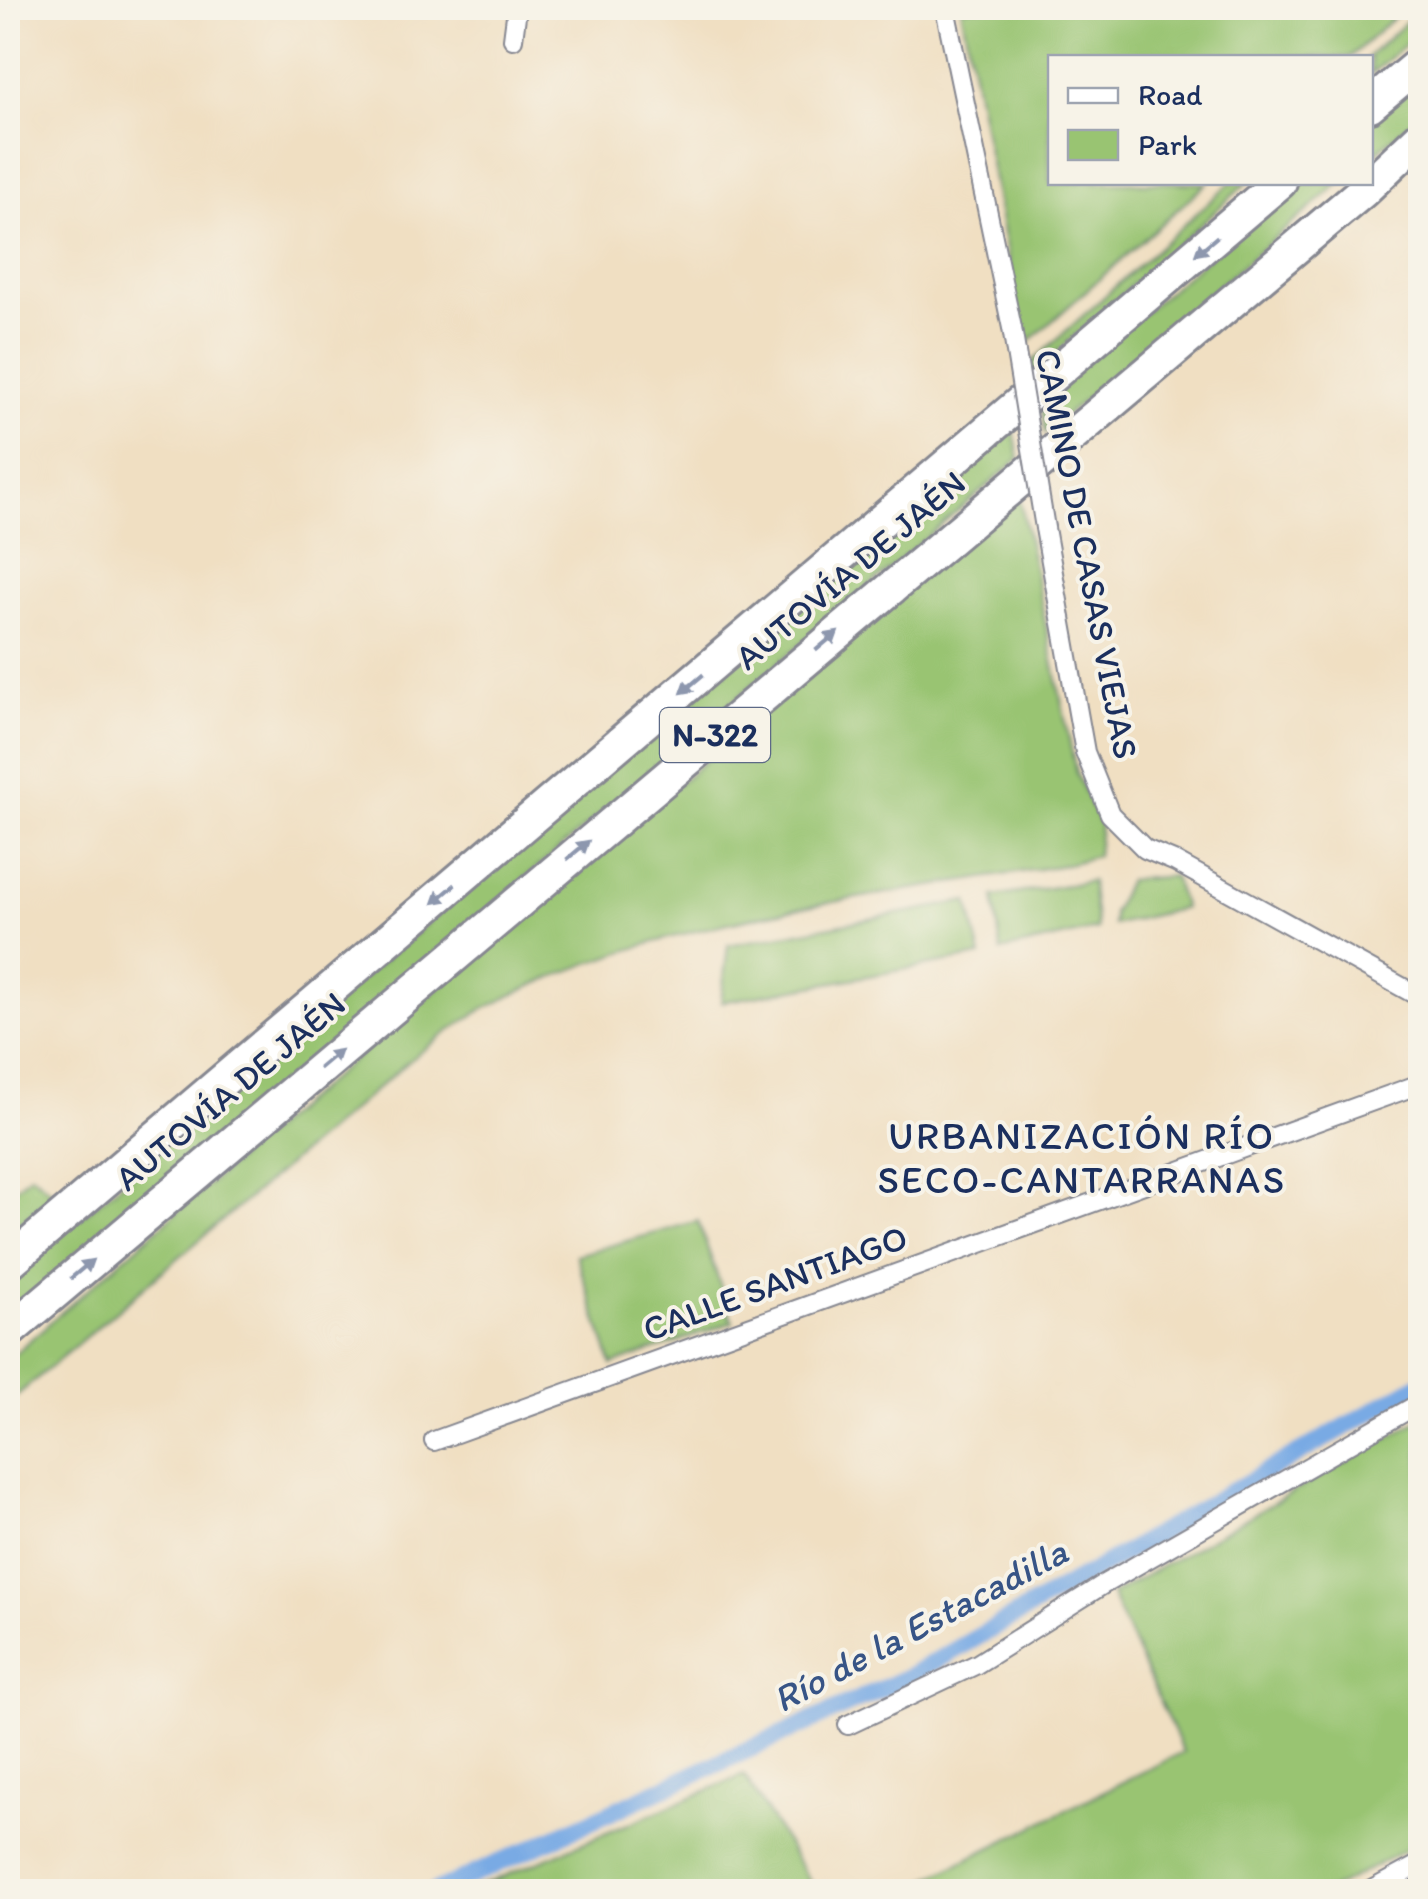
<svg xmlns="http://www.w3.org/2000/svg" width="1428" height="1899" font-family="Itim,sans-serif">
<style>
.green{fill:#99c472;stroke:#5a7a68;stroke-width:2.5}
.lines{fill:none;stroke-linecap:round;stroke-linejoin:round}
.canal{stroke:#79aae4;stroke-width:18}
.street-casing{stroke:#868790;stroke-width:22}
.highway-casing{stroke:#868790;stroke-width:38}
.street{stroke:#fff;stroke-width:18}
.highway{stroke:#fff;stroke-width:32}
.street-bridge-casing{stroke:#868790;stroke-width:22;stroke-linecap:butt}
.street-bridge{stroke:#fff;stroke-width:18}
.oneway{fill:#8d97ae}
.labels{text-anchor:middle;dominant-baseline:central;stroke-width:8;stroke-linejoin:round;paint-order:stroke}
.shield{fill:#f7f3e8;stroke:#5d6a87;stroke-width:2.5}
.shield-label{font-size:32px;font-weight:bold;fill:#1b2f5e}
.street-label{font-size:35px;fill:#1b2f5e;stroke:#f7f3e8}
.neighbourhood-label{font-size:38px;letter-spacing:2.5px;fill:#1b2f5e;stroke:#f7f3e8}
.water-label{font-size:38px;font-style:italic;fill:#375486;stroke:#f7f3e8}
</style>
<rect width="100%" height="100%" fill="#f7f3e8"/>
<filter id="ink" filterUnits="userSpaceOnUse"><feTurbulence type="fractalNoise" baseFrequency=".01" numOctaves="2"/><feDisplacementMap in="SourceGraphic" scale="20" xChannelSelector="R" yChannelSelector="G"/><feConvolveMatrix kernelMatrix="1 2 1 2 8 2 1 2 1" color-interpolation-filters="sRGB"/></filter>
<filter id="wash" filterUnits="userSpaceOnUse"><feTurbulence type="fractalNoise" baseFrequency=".0048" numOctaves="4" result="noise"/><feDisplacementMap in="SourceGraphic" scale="40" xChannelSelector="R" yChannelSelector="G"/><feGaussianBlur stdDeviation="2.25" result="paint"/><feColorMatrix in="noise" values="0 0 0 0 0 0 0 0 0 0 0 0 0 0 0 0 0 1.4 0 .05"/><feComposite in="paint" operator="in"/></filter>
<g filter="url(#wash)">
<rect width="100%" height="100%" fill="#f0dfc2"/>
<g class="green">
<path d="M 961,8 L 1400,8 L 1398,14 L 1350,57 L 1050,58 L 1050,182 L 1207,183 L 1024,346 Z"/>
<path d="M 1420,9 L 1420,32 L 1371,74 L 1370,58 L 1368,57 Z"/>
<path d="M 1420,76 L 1420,114 L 1371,157 L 1371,118 Z"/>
<path d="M 1230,183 L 1247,183 L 1034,372 L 1033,361 Z"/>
<path d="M 1295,183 L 1340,183 L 1045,433 L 1041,400 Z"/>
<path d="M 1013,426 L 1019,459 L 8,1317 L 8,1279 Z"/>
<path d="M 1019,494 L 1076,773 L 1100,824 L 1097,856 L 1064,865 C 870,898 661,916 484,1009 C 460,1022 437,1041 415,1056 L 8,1403 L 8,1359 L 280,1122 Z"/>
<path d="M 1173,876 L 1184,908 L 1113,925 L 1113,913 L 1128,880 Z"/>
<path d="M 1091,881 L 1097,929 L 1001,951 L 994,897 Z"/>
<path d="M 968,901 L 981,956 L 721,1002 L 728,945 Z"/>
<path d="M 31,1174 L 54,1194 L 8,1234 L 8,1194 Z"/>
<path d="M 698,1221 L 733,1322 L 612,1365 L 576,1255 Z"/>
<path d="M 1420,1420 L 1420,1842 L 1328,1891 L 903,1891 L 1183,1752 L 1111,1595 Z"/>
<path d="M 744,1775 L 816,1891 L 469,1891 Z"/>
</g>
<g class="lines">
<path class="canal" d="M 435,1892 L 906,1678 L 1420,1384"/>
</g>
</g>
<g filter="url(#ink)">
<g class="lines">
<g class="street-casing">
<g id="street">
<path d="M 945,8 L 1012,328"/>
<path d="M 513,39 L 517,8"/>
<path d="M 1045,528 L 1085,752 L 1110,814 L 1145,849 L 1176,862 L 1420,997"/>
<path d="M 434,1441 L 1420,1084"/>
<path d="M 848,1725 L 977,1664 L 1104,1584 L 1420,1403"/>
<path d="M 1368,1892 L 1420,1864"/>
</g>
</g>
<g class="highway-casing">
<g id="highway">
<path d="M 1370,105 L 1420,63"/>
<path d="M 8,1263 L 1280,182"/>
<path d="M 8,1332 L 1363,191 L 1420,137"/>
</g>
</g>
<use href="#street" class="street"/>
<use href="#highway" class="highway"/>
<g class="street-bridge-casing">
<path id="street-bridge" d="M 1012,328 L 1045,528"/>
</g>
<use href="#street-bridge" class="street-bridge"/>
</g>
<defs><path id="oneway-solid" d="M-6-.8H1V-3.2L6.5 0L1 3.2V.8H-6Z" transform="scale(2.5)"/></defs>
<g class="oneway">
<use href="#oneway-solid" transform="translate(1206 246) rotate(140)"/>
<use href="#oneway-solid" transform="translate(827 641) rotate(-40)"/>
<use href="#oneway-solid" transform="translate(692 684) rotate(140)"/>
<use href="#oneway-solid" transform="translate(578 850) rotate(-40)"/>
<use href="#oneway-solid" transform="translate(444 894) rotate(140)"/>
<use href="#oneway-solid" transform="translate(330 1059) rotate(-40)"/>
<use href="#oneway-solid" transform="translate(82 1269) rotate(-40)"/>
</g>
</g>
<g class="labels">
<rect class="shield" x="660" y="708" width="110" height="54" rx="8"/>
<g class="shield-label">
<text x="715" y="735">N-322</text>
</g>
<g class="street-label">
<text transform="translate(1087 554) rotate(79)">CAMINO DE CASAS VIEJAS</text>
<text transform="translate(850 570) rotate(-40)">AUTOVÍA DE JAÉN</text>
<text transform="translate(230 1091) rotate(-40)">AUTOVÍA DE JAÉN</text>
<text transform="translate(775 1283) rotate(-20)">CALLE SANTIAGO</text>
</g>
<g class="neighbourhood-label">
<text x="1082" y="1136">URBANIZACIÓN RÍO<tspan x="1082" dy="44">SECO-CANTARRANAS</tspan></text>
</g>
<g class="water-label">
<text transform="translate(920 1625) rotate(-28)">Río de la Estacadilla</text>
</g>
</g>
<rect width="1428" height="1899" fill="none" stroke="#f7f3e8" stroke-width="40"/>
<rect x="1048" y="55" width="325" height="130" fill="#f7f3e8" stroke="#9fa5b1" stroke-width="2.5"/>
<rect x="1068" y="88" width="50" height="15" fill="#ffffff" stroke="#9fa5b1" stroke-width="2.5"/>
<text x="1138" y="105" font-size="30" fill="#1b2f5e">Road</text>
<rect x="1068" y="130" width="50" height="30" fill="#99c472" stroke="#9fa5b1" stroke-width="2.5"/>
<text x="1138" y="155" font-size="30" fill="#1b2f5e">Park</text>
</svg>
